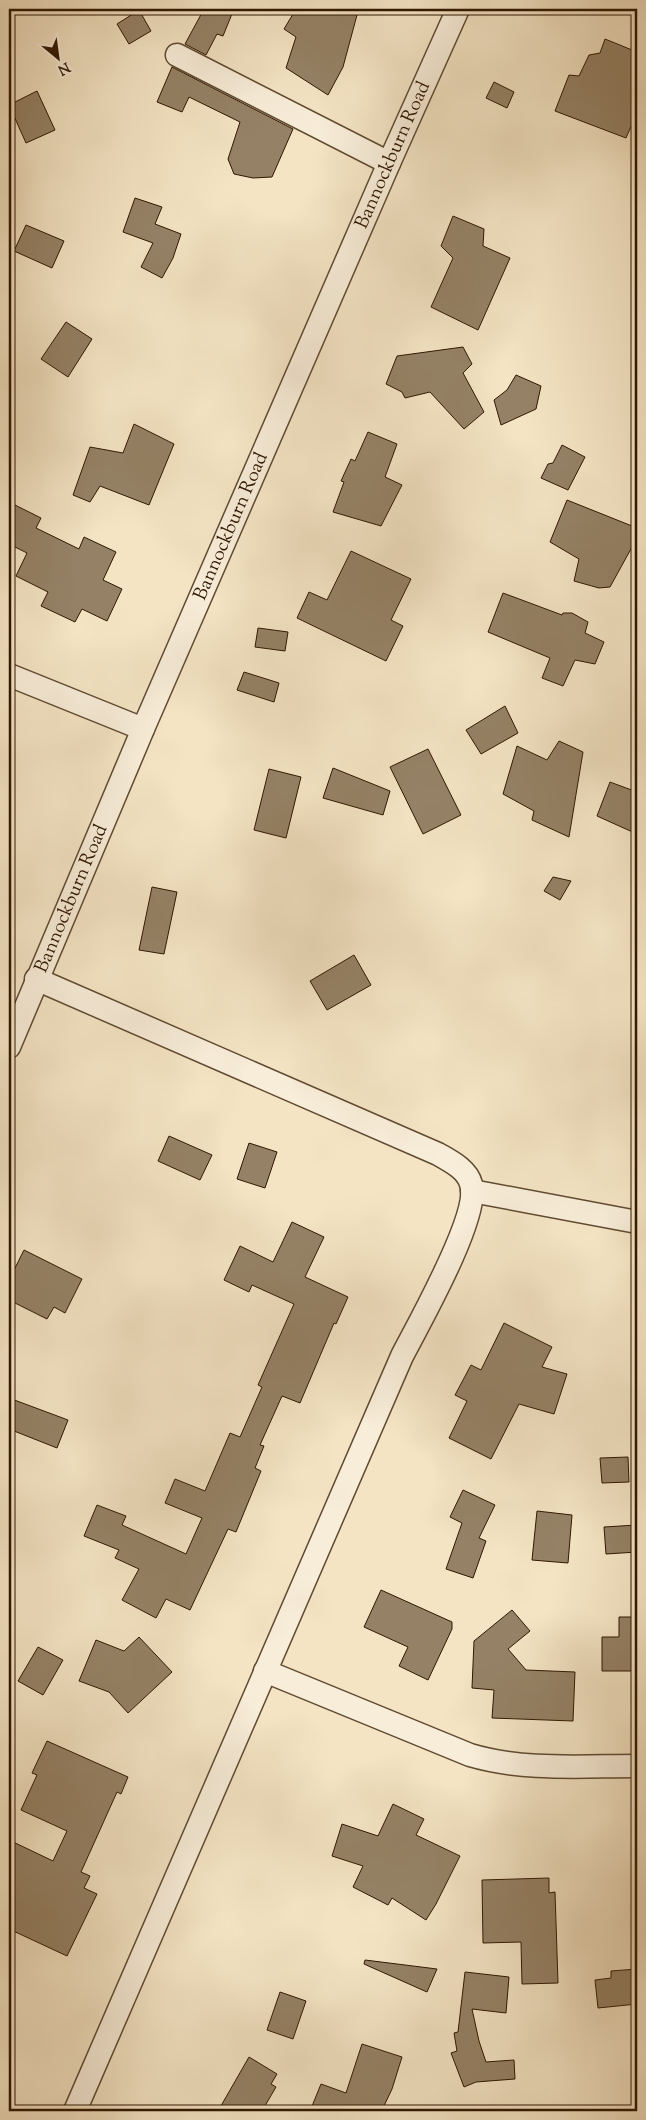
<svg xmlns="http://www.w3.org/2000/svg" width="646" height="2120" font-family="'Sorts Mill Goudy',serif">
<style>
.building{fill:#958266;stroke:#2f1700}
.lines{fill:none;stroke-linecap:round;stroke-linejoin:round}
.minor-casing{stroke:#604a31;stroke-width:25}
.minor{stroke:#f8edd9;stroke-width:22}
.labels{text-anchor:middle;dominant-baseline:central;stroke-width:5;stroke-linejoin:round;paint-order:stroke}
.street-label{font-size:19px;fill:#2f1700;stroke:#f8edd9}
</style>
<rect width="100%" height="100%" fill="#f4e4c4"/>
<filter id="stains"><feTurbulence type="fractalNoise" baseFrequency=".004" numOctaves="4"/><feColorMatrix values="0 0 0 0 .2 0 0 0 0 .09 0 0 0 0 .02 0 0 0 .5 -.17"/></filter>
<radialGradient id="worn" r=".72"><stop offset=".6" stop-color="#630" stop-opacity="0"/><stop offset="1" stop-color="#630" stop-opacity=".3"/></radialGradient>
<g class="building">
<path d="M 204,9 L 234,9 L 223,36 L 217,34 L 206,55 L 185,44 Z"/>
<path d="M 296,9 L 344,9 L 357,15 L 343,67 L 328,95 L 286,68 L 296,37 L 284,29 Z"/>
<path d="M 139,10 L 151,31 L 129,44 L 117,24 Z"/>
<path d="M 605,39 L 637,52 L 637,113 L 626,138 L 555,111 L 569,75 L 579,76 L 589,55 L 600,53 Z"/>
<path d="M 172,67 L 293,129 L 272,177 L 253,178 L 234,174 L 228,159 L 240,122 L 189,97 L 182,112 L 157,102 Z"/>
<path d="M 494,82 L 514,92 L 507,108 L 486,98 Z"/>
<path d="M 37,91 L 55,130 L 26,143 L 9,105 Z"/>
<path d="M 135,198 L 162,207 L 155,224 L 181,234 L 173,258 L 162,278 L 141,267 L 153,243 L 123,232 Z"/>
<path d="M 453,216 L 484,229 L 483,246 L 510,258 L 478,330 L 431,307 L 453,258 L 441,246 Z"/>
<path d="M 26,225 L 64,241 L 52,268 L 14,251 Z"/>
<path d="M 66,322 L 92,339 L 68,377 L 41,359 Z"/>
<path d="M 463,347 L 472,364 L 463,373 L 484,412 L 464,429 L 430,392 L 405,398 L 402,392 L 386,384 L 397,356 Z"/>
<path d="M 516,375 L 541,386 L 536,409 L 501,425 L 494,400 L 507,390 Z"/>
<path d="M 134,424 L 174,444 L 149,505 L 100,486 L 90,502 L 73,495 L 90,447 L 123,453 Z"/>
<path d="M 368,432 L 397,444 L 385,477 L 402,485 L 381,526 L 333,512 L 344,482 L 341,481 L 351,459 L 355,461 Z"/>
<path d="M 562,445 L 585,457 L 568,490 L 541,478 L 548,464 L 553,463 Z"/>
<path d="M 567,500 L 637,528 L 637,538 L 610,587 L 599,588 L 574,581 L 579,559 L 550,542 Z"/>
<path d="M 9,502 L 41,518 L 36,528 L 79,549 L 84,537 L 116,552 L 103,580 L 122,589 L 107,621 L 82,609 L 75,622 L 41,606 L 48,592 L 16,576 L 27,553 L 9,544 Z"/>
<path d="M 351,551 L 411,579 L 391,620 L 403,626 L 386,661 L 297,618 L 309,592 L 327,600 Z"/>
<path d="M 503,593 L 562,615 L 563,613 L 572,613 L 588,622 L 585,633 L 604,642 L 595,664 L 575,660 L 563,686 L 542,678 L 550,658 L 488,632 Z"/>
<path d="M 258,628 L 288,632 L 285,651 L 255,647 Z"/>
<path d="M 244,672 L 279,683 L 274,702 L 237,690 Z"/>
<path d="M 505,706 L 518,733 L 481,754 L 466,730 Z"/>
<path d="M 559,741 L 583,752 L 569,837 L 532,820 L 534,811 L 503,794 L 517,746 L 547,760 Z"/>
<path d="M 428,749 L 461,815 L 423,834 L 390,767 Z"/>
<path d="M 333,768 L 390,791 L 383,815 L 323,798 Z"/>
<path d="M 269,769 L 301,777 L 286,838 L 254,830 Z"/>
<path d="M 610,782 L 637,792 L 637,834 L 597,816 Z"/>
<path d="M 553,877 L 571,881 L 560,900 L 544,891 Z"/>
<path d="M 152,887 L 177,892 L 164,954 L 139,950 Z"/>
<path d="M 354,955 L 371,985 L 327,1010 L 310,981 Z"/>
<path d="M 169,1136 L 212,1155 L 200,1180 L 158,1161 Z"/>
<path d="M 249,1143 L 277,1152 L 265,1188 L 237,1179 Z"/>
<path d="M 292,1222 L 324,1237 L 305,1277 L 348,1297 L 336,1324 L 334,1323 L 300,1403 L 282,1396 L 260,1445 L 264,1446 L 255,1468 L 261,1471 L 236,1532 L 228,1529 L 190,1610 L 166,1599 L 156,1618 L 122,1600 L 139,1569 L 115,1558 L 119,1550 L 84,1536 L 97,1505 L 126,1516 L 122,1525 L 186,1554 L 202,1518 L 165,1503 L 175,1479 L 205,1491 L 230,1433 L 240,1437 L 262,1387 L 258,1385 L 294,1304 L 252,1285 L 249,1292 L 224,1280 L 240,1246 L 273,1262 Z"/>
<path d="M 24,1250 L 82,1279 L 65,1313 L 54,1307 L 47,1319 L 9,1300 L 9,1280 Z"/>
<path d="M 504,1323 L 552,1347 L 542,1367 L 567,1374 L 554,1414 L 519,1404 L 491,1459 L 449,1438 L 467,1401 L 455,1395 L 471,1365 L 481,1370 Z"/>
<path d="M 9,1398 L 68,1420 L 57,1448 L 9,1429 Z"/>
<path d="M 628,1457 L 629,1482 L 602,1483 L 600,1458 Z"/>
<path d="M 463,1490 L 495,1505 L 479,1538 L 486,1541 L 473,1578 L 446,1569 L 462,1523 L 450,1517 Z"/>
<path d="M 537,1511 L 572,1515 L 568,1563 L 532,1560 Z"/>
<path d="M 637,1525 L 637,1552 L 606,1554 L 604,1527 Z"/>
<path d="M 381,1590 L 452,1622 L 452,1629 L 428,1680 L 399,1666 L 408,1647 L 364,1627 Z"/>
<path d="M 512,1610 L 530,1631 L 508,1649 L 526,1670 L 575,1672 L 573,1721 L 492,1718 L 494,1690 L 472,1688 L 474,1641 Z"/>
<path d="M 619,1617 L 637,1617 L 637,1671 L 602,1671 L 602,1637 L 619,1637 Z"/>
<path d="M 139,1637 L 172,1672 L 128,1713 L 109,1692 L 79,1681 L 96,1640 L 124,1651 Z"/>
<path d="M 38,1647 L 63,1660 L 43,1695 L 18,1681 Z"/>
<path d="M 47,1741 L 128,1777 L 121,1794 L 117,1792 L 81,1872 L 90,1876 L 84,1888 L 97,1894 L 67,1956 L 9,1929 L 9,1840 L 53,1861 L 67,1831 L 21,1810 L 37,1775 L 32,1773 Z"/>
<path d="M 393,1804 L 424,1819 L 416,1835 L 460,1856 L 436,1904 L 426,1920 L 392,1898 L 388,1905 L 353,1887 L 363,1866 L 332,1856 L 342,1824 L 378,1836 Z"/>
<path d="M 549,1878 L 549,1893 L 555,1892 L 558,1983 L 522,1984 L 521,1942 L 483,1943 L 482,1880 Z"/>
<path d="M 365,1960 L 437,1969 L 427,1992 L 364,1964 Z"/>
<path d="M 637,1969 L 637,2004 L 598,2008 L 595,1980 L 611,1978 L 611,1971 Z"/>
<path d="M 465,1972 L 509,1977 L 506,2013 L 472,2009 L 479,2041 L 486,2062 L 514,2060 L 515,2079 L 476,2082 L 464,2087 L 451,2053 L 457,2051 L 454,2033 L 458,2032 Z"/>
<path d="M 280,1992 L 306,2001 L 293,2039 L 267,2030 Z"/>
<path d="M 362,2044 L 402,2057 L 392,2089 L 383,2108 L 388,2111 L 310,2111 L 321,2084 L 346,2093 Z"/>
<path d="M 249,2057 L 277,2074 L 271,2084 L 276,2087 L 262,2111 L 218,2111 Z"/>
</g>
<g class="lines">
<g class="minor-casing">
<g id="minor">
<path d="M 177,55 L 389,163"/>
<path d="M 9,675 L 143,729"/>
<path d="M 36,979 L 438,1154 C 450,1161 467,1169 471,1184 C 481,1214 418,1325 402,1356 L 75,2111"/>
<path id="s1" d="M 9,1047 L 143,729 L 389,163 L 458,9"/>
<path d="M 472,1191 L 637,1222"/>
<path d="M 265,1671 L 470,1755 C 524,1771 581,1766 637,1766"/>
</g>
</g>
<use href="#minor" class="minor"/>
</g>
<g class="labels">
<g class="street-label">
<text stroke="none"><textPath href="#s1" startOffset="971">Bannockburn Road</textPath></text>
<text stroke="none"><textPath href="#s1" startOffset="566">Bannockburn Road</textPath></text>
<text stroke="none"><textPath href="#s1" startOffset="161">Bannockburn Road</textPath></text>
</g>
</g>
<rect width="646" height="2120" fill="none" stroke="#f4e4c4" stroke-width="30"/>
<rect x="10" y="10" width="626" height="2100" fill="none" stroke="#2f1700" stroke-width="2.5"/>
<rect x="15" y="15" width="616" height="2090" fill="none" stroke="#2f1700"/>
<g transform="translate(58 58) rotate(151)" stroke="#f8edd9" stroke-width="4" paint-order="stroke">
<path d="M0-4L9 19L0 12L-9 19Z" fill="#2f1700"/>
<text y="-8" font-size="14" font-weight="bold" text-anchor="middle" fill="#2f1700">N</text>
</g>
<rect width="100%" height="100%" filter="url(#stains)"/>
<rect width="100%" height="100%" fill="url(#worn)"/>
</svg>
